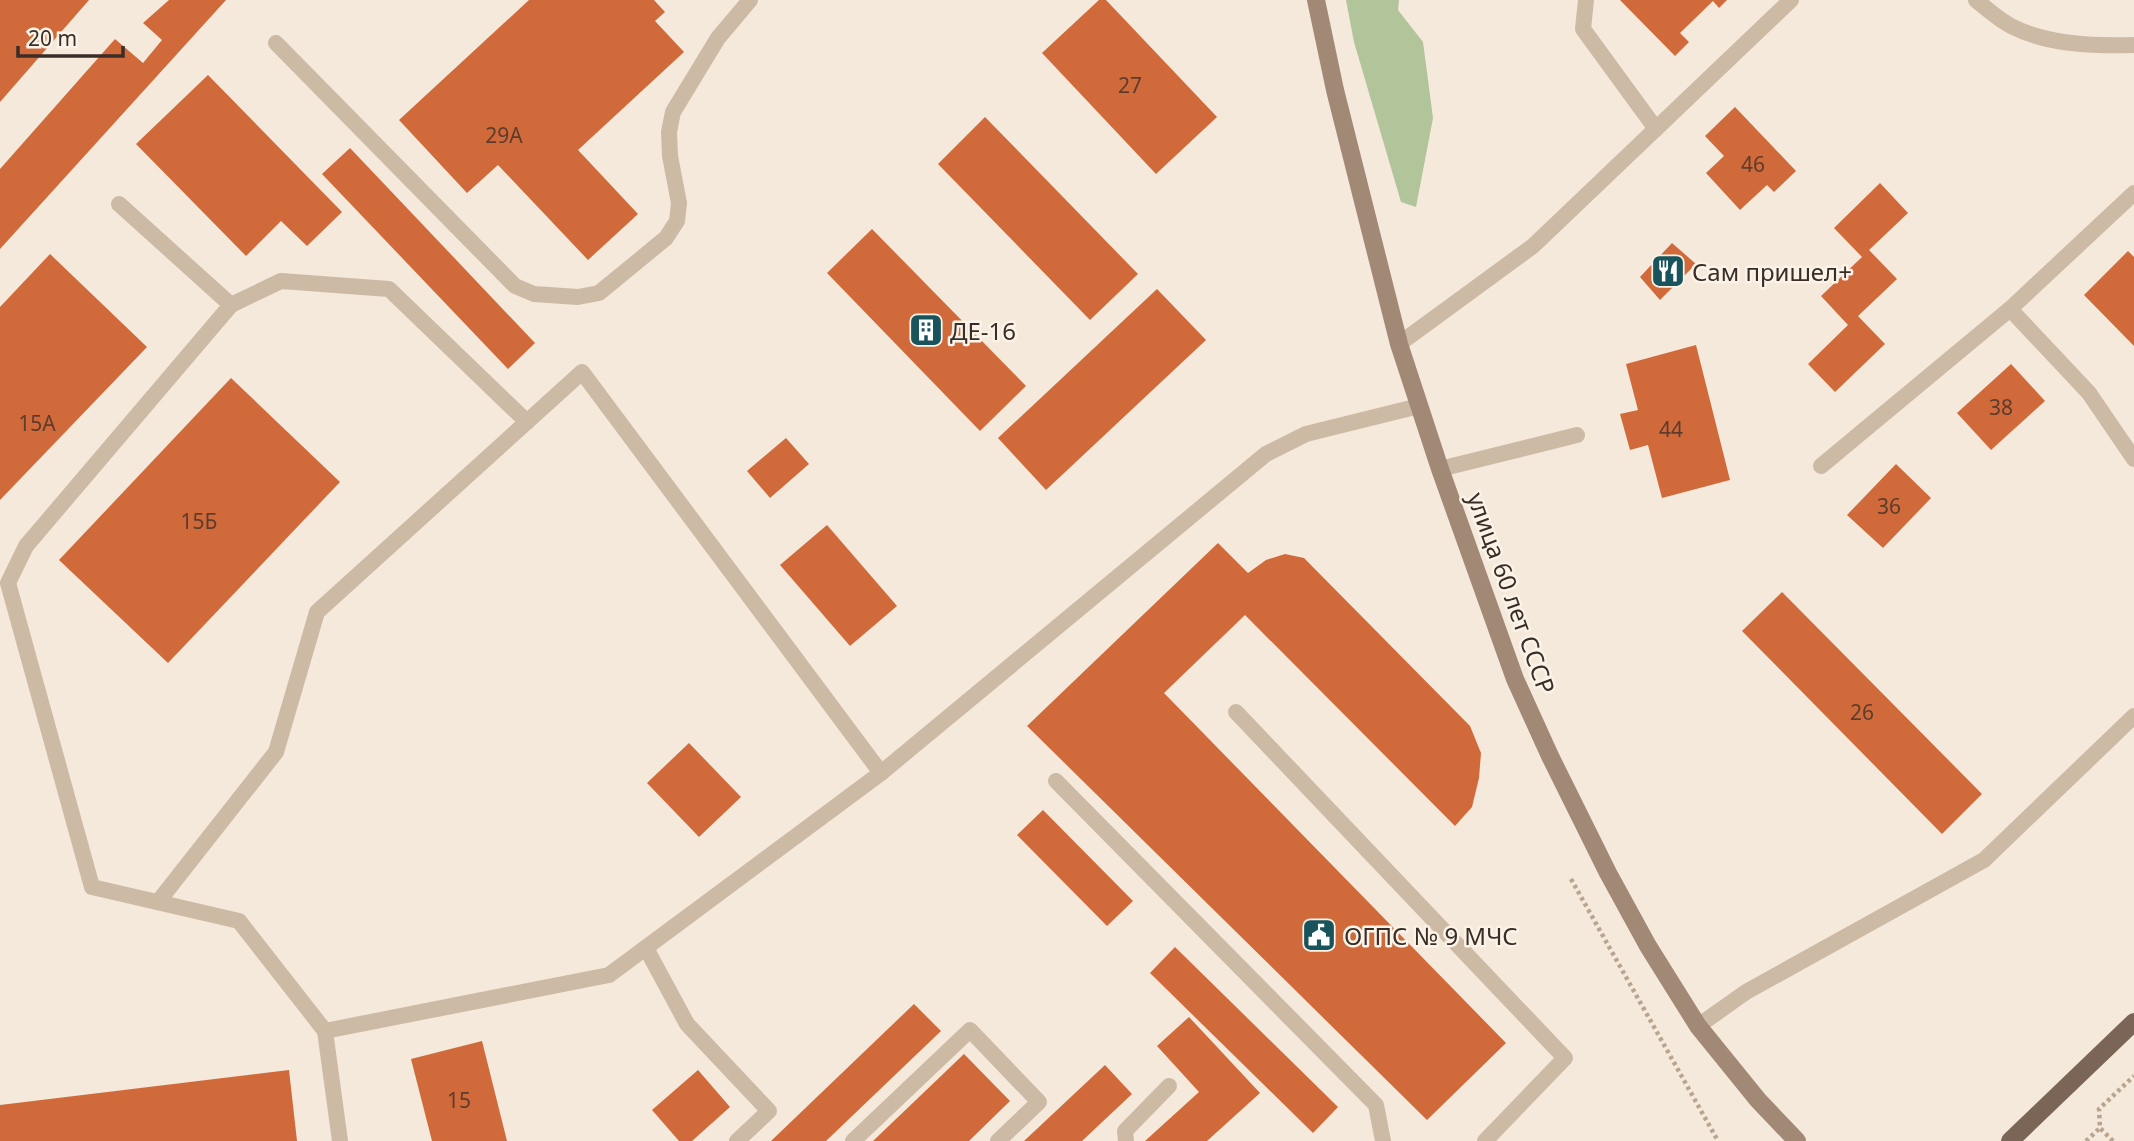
<svg xmlns="http://www.w3.org/2000/svg" width="2134" height="1141" font-family="'Noto Sans',sans-serif">
<style>
.green{fill:#b2c499}
.building{fill:#d06a3b}
.lines{fill:none;stroke-linecap:round;stroke-linejoin:round}
.path{stroke:#b9a48f;stroke-width:4.5;stroke-dasharray:3.5 3.5;stroke-linecap:butt}
.service{stroke:#cdbaa5;stroke-width:16}
.secondary{stroke:#a18976;stroke-width:18}
.primary{stroke:#7b6556;stroke-width:18}
.labels{text-anchor:middle;dominant-baseline:central;stroke-width:5;stroke-linejoin:round;paint-order:stroke}
.number-label{font-size:21px;fill:#5e3c2c}
.poi-label{font-size:24px;fill:#382d27;stroke:#fbf3e7;text-anchor:start}
.street-label{font-size:24px;fill:#382d27;stroke:#fbf3e7}
</style>
<rect width="100%" height="100%" fill="#f4e9da"/>
<path class="green" d="M 1346,0 L 1399,0 L 1398,10 L 1423,42 L 1433,118 L 1416,207 L 1401,202 L 1354,42 Z"/>
<g class="building">
<path d="M 0,0 L 89,0 L 0,102 Z"/>
<path d="M 169,0 L 226,0 L 0,249 L 0,169 L 115,39 L 143,63 L 162,40 L 143,23 Z"/>
<path d="M 529,0 L 654,0 L 665,12 L 655,21 L 684,52 L 578,150 L 638,214 L 588,260 L 498,165 L 467,193 L 399,120 Z"/>
<path d="M 1099,0 L 1106,0 L 1217,117 L 1156,174 L 1042,53 Z"/>
<path d="M 1620,0 L 1727,0 L 1719,8 L 1713,1 L 1680,33 L 1689,42 L 1675,56 Z"/>
<path d="M 208,75 L 342,212 L 307,246 L 281,221 L 246,256 L 136,144 Z"/>
<path d="M 1735,107 L 1796,171 L 1774,192 L 1767,185 L 1740,210 L 1706,173 L 1724,156 L 1705,136 Z"/>
<path d="M 985,117 L 1138,274 L 1090,320 L 938,164 Z"/>
<path d="M 350,148 L 535,343 L 508,369 L 322,174 Z"/>
<path d="M 1880,183 L 1908,213 L 1869,250 L 1897,279 L 1858,316 L 1885,344 L 1835,392 L 1808,364 L 1848,325 L 1821,296 L 1862,257 L 1834,228 Z"/>
<path d="M 872,229 L 1026,386 L 980,431 L 827,273 Z"/>
<path d="M 1672,243 L 1696,264 L 1660,300 L 1640,277 Z"/>
<path d="M 2128,251 L 2134,257 L 2134,346 L 2084,295 Z"/>
<path d="M 50,254 L 147,347 L 0,500 L 0,307 Z"/>
<path d="M 1157,289 L 1206,340 L 1046,490 L 998,438 Z"/>
<path d="M 1696,345 L 1730,480 L 1662,498 L 1648,445 L 1630,450 L 1620,414 L 1638,410 L 1626,364 Z"/>
<path d="M 2011,364 L 2045,401 L 1991,450 L 1957,413 Z"/>
<path d="M 231,378 L 340,482 L 168,663 L 59,560 Z"/>
<path d="M 786,438 L 809,464 L 770,498 L 747,471 Z"/>
<path d="M 1896,464 L 1931,498 L 1883,548 L 1847,515 Z"/>
<path d="M 827,525 L 897,606 L 850,646 L 780,565 Z"/>
<path d="M 1218,543 L 1248,573 L 1266,560 L 1285,554 L 1304,558 L 1470,726 L 1481,753 L 1479,778 L 1472,807 L 1455,826 L 1245,615 L 1164,693 L 1506,1043 L 1427,1120 L 1027,726 Z"/>
<path d="M 1782,592 L 1982,794 L 1942,834 L 1742,631 Z"/>
<path d="M 689,743 L 741,797 L 699,837 L 647,783 Z"/>
<path d="M 1043,810 L 1133,901 L 1107,926 L 1017,835 Z"/>
<path d="M 1175,947 L 1338,1107 L 1313,1133 L 1150,973 Z"/>
<path d="M 914,1004 L 941,1031 L 826,1141 L 771,1141 Z"/>
<path d="M 1189,1017 L 1260,1093 L 1207,1141 L 1145,1141 L 1199,1092 L 1157,1046 Z"/>
<path d="M 482,1041 L 507,1141 L 432,1141 L 411,1059 Z"/>
<path d="M 964,1054 L 1010,1101 L 969,1141 L 873,1141 Z"/>
<path d="M 1105,1065 L 1132,1094 L 1082,1141 L 1024,1141 Z"/>
<path d="M 289,1070 L 297,1141 L 0,1141 L 0,1105 Z"/>
<path d="M 698,1070 L 730,1107 L 692,1141 L 679,1141 L 652,1110 Z"/>
</g>
<g class="lines">
<g class="path">
<path d="M 1571,879 L 1718,1141"/>
<path d="M 2086,1141 L 2100,1128"/>
<path d="M 2113,1141 L 2100,1128 L 2099,1109 L 2134,1076"/>
</g>
<g class="service">
<path d="M 1586,0 L 1583,29 L 1656,129"/>
<path d="M 1976,0 C 1987,9 1998,19 2011,26 C 2047,45 2095,46 2134,45"/>
<path d="M 276,43 L 515,286 L 534,294 L 578,297 L 599,293 L 666,238 L 677,221 L 679,203 L 670,156 L 669,132 L 673,112 L 718,38 L 750,0"/>
<path d="M 119,204 L 231,305 L 26,546 L 8,583 L 92,887 L 239,921 L 325,1031 L 609,975 L 881,773 L 1266,454 L 1306,434 L 1419,406"/>
<path d="M 231,305 L 281,281 L 389,289 L 527,422"/>
<path d="M 2010,309 L 2089,393 L 2134,459"/>
<path d="M 1399,344 L 1533,246 L 1791,0"/>
<path d="M 1821,466 L 2010,309 L 2134,193"/>
<path d="M 1440,469 L 1577,435"/>
<path d="M 1236,712 L 1565,1058 L 1485,1141"/>
<path d="M 1056,781 L 1376,1105 L 1383,1141"/>
<path d="M 158,902 L 276,752 L 317,612 L 582,372 L 881,773"/>
<path d="M 646,948 L 687,1024 L 769,1111 L 737,1141"/>
<path d="M 1698,1026 L 1746,992 L 1984,860 L 2134,716"/>
<path d="M 325,1031 L 340,1141"/>
<path d="M 853,1141 L 970,1030 L 1039,1102 L 998,1141"/>
<path d="M 1126,1141 L 1125,1131 L 1169,1086"/>
</g>
<path class="secondary" d="M 1316,0 L 1335,90 L 1399,344 L 1440,469 L 1515,679 L 1550,756 L 1608,873 L 1648,946 L 1698,1026 L 1758,1100 L 1797,1141"/>
<path class="primary" d="M 2010,1141 L 2134,1022"/>
</g>
<defs>
<g id="restaurant-square" transform="scale(1.75)"><rect x="-9" y="-9" width="18" height="18" rx="4" fill="#19545d" stroke="#fbf3e7"/><path d="M-5-6h1v4h1v-4h1v4h1v-4h1v5L-1.5 .5V6h-2V.5L-5-1ZM5-6V6H3V1.5H1.5Q1.5-4 5-6Z" fill="#fff"/></g>
<g id="building-square" transform="scale(1.75)"><rect x="-9" y="-9" width="18" height="18" rx="4" fill="#19545d" stroke="#fbf3e7"/><path d="M-4-6H4V6H1V3H-1V6H-4ZM-2.5-4.3h1.7v1.8h-1.7ZM.8-4.3h1.7v1.8H.8ZM-2.5-1h1.7V.8h-1.7ZM.8-1h1.7V.8H.8Z" fill="#fff"/></g>
<g id="civic-square" transform="scale(1.75)"><rect x="-9" y="-9" width="18" height="18" rx="4" fill="#19545d" stroke="#fbf3e7"/><path d="M-.6-6.5H3V-4.5H.6V-3L4-1V1h2V6H-6V1h2V-1L-.6-3ZM-1.2 2.5V6h2.4V2.5Z" fill="#fff"/></g>
</defs>
<g fill-rule="evenodd">
<use href="#restaurant-square" x="1668" y="271"/>
<use href="#building-square" x="926" y="330"/>
<use href="#civic-square" x="1319" y="935"/>
</g>
<g class="labels">
<g class="number-label">
<text x="1130" y="85">27</text>
<text x="504" y="135">29А</text>
<text x="1753" y="164">46</text>
<text x="2001" y="407">38</text>
<text x="37" y="423">15А</text>
<text x="1671" y="429">44</text>
<text x="1889" y="506">36</text>
<text x="199" y="521">15Б</text>
<text x="1862" y="712">26</text>
<text x="459" y="1100">15</text>
</g>
<g class="poi-label">
<text x="1692" y="271">Сам пришел+</text>
<text x="950" y="330">ДЕ-16</text>
<text x="1344" y="935">ОГПС № 9 МЧС</text>
</g>
<g class="street-label">
<text transform="translate(1512 593) rotate(70)">улица 60 лет СССР</text>
</g>
</g>
<path d="M18 46v10h105v-10" fill="none" stroke="#382d27" stroke-width="3.5"/>
<text x="28" y="46" font-size="21" fill="#382d27" stroke="#fbf3e7" stroke-width="5" paint-order="stroke">20 m</text>
</svg>
